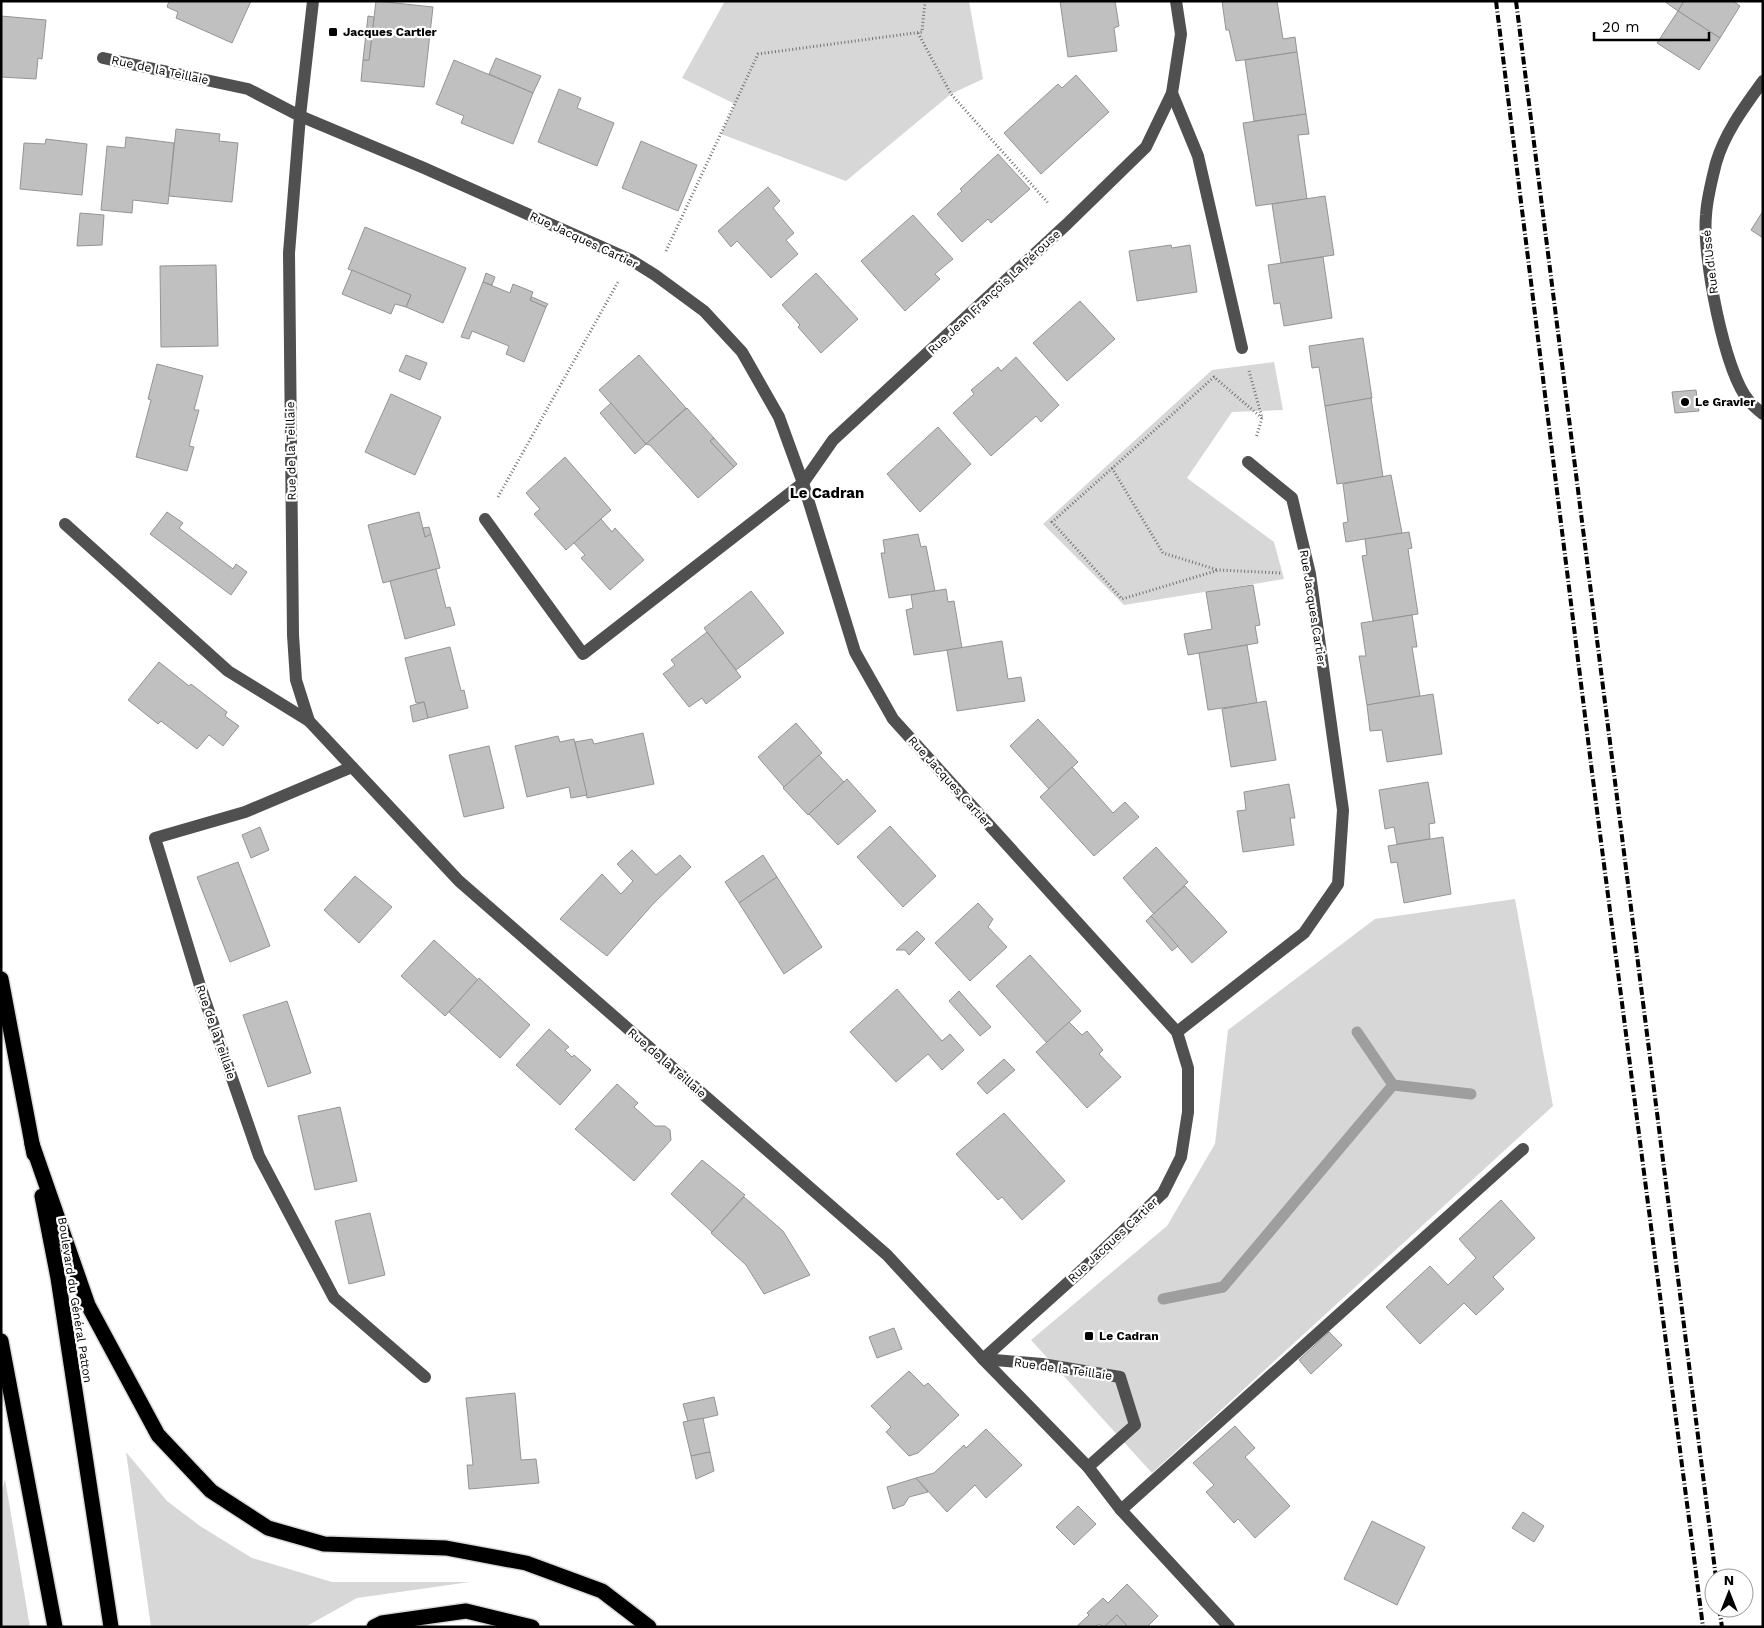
<svg xmlns="http://www.w3.org/2000/svg" width="1764" height="1628" font-family="'Work Sans',sans-serif">
<style>
.green{fill:#d7d7d7}
.lines{fill:none;stroke-linecap:round;stroke-linejoin:round}
.stream{stroke:#9e9e9e;stroke-width:11}
.building{fill:#c0c0c0;stroke:#949494}
.highway-casing{stroke:#dbdbdb;stroke-width:18}
.path{stroke:#727272;stroke-width:3;stroke-dasharray:1 2.5;stroke-linecap:butt}
.minor{stroke:#505050;stroke-width:12}
.highway{stroke:#000;stroke-width:15}
.rail{stroke:#000;stroke-width:4;stroke-dasharray:8 2.5 1 2.5;stroke-linecap:butt}
.poi-dot{fill:#000;stroke:#fff;stroke-width:2}
.labels{text-anchor:middle;dominant-baseline:central;stroke-width:4.5;stroke-linejoin:round;paint-order:stroke}
.poi-label{font-size:12px;font-weight:bold;fill:#000;stroke:#fff;text-anchor:start}
.street-label{font-size:12px;fill:#000;stroke:#fff}
.quarter-label{font-size:15px;font-weight:bold;fill:#000;stroke:#fff}
</style>
<rect width="100%" height="100%" fill="#fff"/>
<g class="green">
<path d="M 725,1 L 969,1 L 983,79 L 951,94 L 846,181 L 721,134 L 735,104 L 682,78 Z"/>
<path d="M 1274,362 L 1283,410 L 1232,412 L 1187,478 L 1274,542 L 1284,579 L 1124,605 L 1043,524 L 1212,370 Z"/>
<path d="M 1515,899 L 1553,1106 L 1152,1473 L 1031,1340 L 1167,1226 L 1215,1144 L 1228,1030 L 1375,919 Z"/>
<path d="M 126,1452 L 167,1501 L 200,1526 L 252,1558 L 332,1582 L 470,1582 L 357,1598 L 305,1627 L 151,1627 Z"/>
<path d="M 5,1479 L 30,1627 L 1,1627 L 1,1496 Z"/>
</g>
<g class="lines">
<g class="stream">
<path d="M 1393,1085 L 1471,1094"/>
<path d="M 1163,1299 L 1223,1287 L 1393,1085 L 1357,1032"/>
</g>
</g>
<g class="building">
<path d="M 169,1 L 251,1 L 232,43 L 176,18 L 178,12 L 167,7 Z"/>
<path d="M 376,1 L 433,7 L 424,87 L 361,81 L 363,60 L 369,60 Z"/>
<path d="M 1060,1 L 1115,1 L 1119,26 L 1114,28 L 1117,51 L 1068,57 Z"/>
<path d="M 1222,1 L 1277,1 L 1283,39 L 1295,37 L 1297,52 L 1236,61 L 1229,30 L 1226,30 Z"/>
<path d="M 1664,1 L 1684,1 L 1678,11 Z"/>
<path d="M 1684,1 L 1733,1 L 1740,6 L 1720,38 L 1678,11 Z"/>
<path d="M 1678,11 L 1720,38 L 1699,70 L 1657,43 Z"/>
<path d="M 1,16 L 46,20 L 42,59 L 38,58 L 36,79 L 1,77 Z"/>
<path d="M 368,16 L 374,17 L 369,60 L 363,60 Z"/>
<path d="M 1297,52 L 1306,114 L 1254,121 L 1245,60 Z"/>
<path d="M 496,58 L 541,76 L 533,93 L 489,74 Z"/>
<path d="M 454,60 L 533,93 L 513,144 L 461,123 L 464,116 L 436,104 Z"/>
<path d="M 1076,75 L 1109,112 L 1041,174 L 1004,133 L 1058,84 L 1062,88 Z"/>
<path d="M 559,89 L 581,98 L 577,108 L 614,123 L 597,166 L 538,142 Z"/>
<path d="M 1306,114 L 1309,134 L 1298,135 L 1307,199 L 1256,206 L 1243,123 Z"/>
<path d="M 176,129 L 220,134 L 219,141 L 238,143 L 232,202 L 169,196 Z"/>
<path d="M 126,137 L 174,143 L 168,204 L 133,200 L 132,213 L 101,210 L 107,146 L 125,148 Z"/>
<path d="M 46,139 L 87,144 L 82,195 L 20,189 L 24,143 L 45,144 Z"/>
<path d="M 641,141 L 697,165 L 678,211 L 622,188 Z"/>
<path d="M 998,154 L 1030,189 L 991,223 L 988,219 L 962,242 L 937,214 L 962,191 L 960,189 Z"/>
<path d="M 768,187 L 780,201 L 773,208 L 794,233 L 786,240 L 798,254 L 771,278 L 737,241 L 731,247 L 718,231 Z"/>
<path d="M 1325,196 L 1334,255 L 1281,263 L 1272,204 Z"/>
<path d="M 1763,211 L 1763,238 L 1751,230 Z"/>
<path d="M 80,213 L 104,215 L 102,245 L 77,246 Z"/>
<path d="M 913,215 L 953,259 L 935,274 L 940,279 L 905,311 L 861,261 Z"/>
<path d="M 365,227 L 466,268 L 443,323 L 406,307 L 411,295 L 348,269 Z"/>
<path d="M 1171,245 L 1172,248 L 1190,245 L 1197,292 L 1137,301 L 1129,251 Z"/>
<path d="M 1323,257 L 1332,318 L 1284,326 L 1280,303 L 1274,304 L 1268,265 Z"/>
<path d="M 216,265 L 218,346 L 161,347 L 160,266 Z"/>
<path d="M 352,270 L 411,295 L 406,307 L 395,304 L 391,314 L 342,294 Z"/>
<path d="M 486,273 L 495,277 L 492,285 L 483,282 Z"/>
<path d="M 816,273 L 858,319 L 821,353 L 798,327 L 800,325 L 782,305 Z"/>
<path d="M 483,282 L 510,293 L 513,284 L 533,292 L 530,300 L 546,307 L 524,362 L 506,354 L 509,346 L 472,331 L 469,339 L 461,337 Z"/>
<path d="M 532,297 L 548,304 L 546,307 L 530,300 Z"/>
<path d="M 1080,301 L 1115,339 L 1067,381 L 1033,343 Z"/>
<path d="M 1363,338 L 1372,398 L 1325,406 L 1319,367 L 1312,368 L 1309,346 Z"/>
<path d="M 406,355 L 427,363 L 420,380 L 399,371 Z"/>
<path d="M 639,355 L 686,408 L 646,444 L 599,390 Z"/>
<path d="M 1016,357 L 1059,405 L 1041,422 L 1036,416 L 991,456 L 953,413 L 974,394 L 971,390 L 983,380 L 998,367 L 1001,371 Z"/>
<path d="M 157,364 L 203,376 L 194,410 L 199,410 L 189,446 L 194,447 L 187,471 L 136,457 L 151,400 L 148,399 Z"/>
<path d="M 1696,390 L 1699,411 L 1675,413 L 1672,392 Z"/>
<path d="M 391,394 L 441,417 L 415,475 L 365,452 Z"/>
<path d="M 1371,398 L 1383,477 L 1337,484 L 1325,406 Z"/>
<path d="M 611,403 L 646,444 L 635,454 L 600,413 Z"/>
<path d="M 687,408 L 714,438 L 710,441 L 734,467 L 698,498 L 650,445 L 646,444 Z"/>
<path d="M 938,427 L 971,464 L 920,512 L 887,474 Z"/>
<path d="M 714,438 L 737,464 L 734,467 L 710,441 Z"/>
<path d="M 565,457 L 611,510 L 566,550 L 534,514 L 540,509 L 526,493 Z"/>
<path d="M 1391,475 L 1402,533 L 1346,542 L 1343,523 L 1348,522 L 1343,484 Z"/>
<path d="M 167,512 L 183,523 L 179,528 L 233,569 L 236,564 L 247,572 L 231,595 L 150,534 Z"/>
<path d="M 419,512 L 425,537 L 431,534 L 440,568 L 383,583 L 368,525 Z"/>
<path d="M 601,519 L 612,532 L 615,528 L 644,560 L 610,590 L 581,558 L 585,555 L 574,543 Z"/>
<path d="M 429,527 L 431,534 L 425,537 L 423,528 Z"/>
<path d="M 1409,532 L 1412,548 L 1408,549 L 1418,614 L 1373,621 L 1362,556 L 1367,555 L 1365,539 Z"/>
<path d="M 918,534 L 921,547 L 926,546 L 935,591 L 889,598 L 881,553 L 885,553 L 883,540 Z"/>
<path d="M 436,569 L 446,608 L 450,607 L 455,625 L 405,639 L 390,581 Z"/>
<path d="M 1253,585 L 1260,625 L 1255,626 L 1258,643 L 1188,655 L 1184,634 L 1212,629 L 1206,592 Z"/>
<path d="M 946,589 L 948,602 L 954,601 L 962,648 L 914,655 L 906,610 L 913,608 L 911,595 Z"/>
<path d="M 751,591 L 784,633 L 736,670 L 704,628 Z"/>
<path d="M 1412,615 L 1417,647 L 1412,647 L 1420,696 L 1367,705 L 1359,656 L 1366,656 L 1361,623 Z"/>
<path d="M 707,632 L 741,677 L 706,704 L 702,698 L 689,707 L 663,674 L 675,665 L 671,660 Z"/>
<path d="M 1002,641 L 1008,679 L 1021,677 L 1025,701 L 957,711 L 947,650 Z"/>
<path d="M 1247,645 L 1257,703 L 1208,710 L 1199,653 Z"/>
<path d="M 450,647 L 461,691 L 464,690 L 468,708 L 428,718 L 424,702 L 416,703 L 405,658 Z"/>
<path d="M 159,662 L 189,686 L 191,684 L 227,712 L 225,716 L 239,726 L 223,746 L 209,735 L 197,749 L 161,721 L 158,724 L 128,700 Z"/>
<path d="M 1433,694 L 1442,754 L 1387,762 L 1382,730 L 1370,731 L 1367,705 Z"/>
<path d="M 1266,701 L 1276,760 L 1231,767 L 1222,709 Z"/>
<path d="M 424,702 L 428,718 L 413,722 L 410,706 Z"/>
<path d="M 1038,719 L 1078,762 L 1049,789 L 1010,746 Z"/>
<path d="M 796,723 L 822,753 L 784,787 L 758,757 Z"/>
<path d="M 643,733 L 654,784 L 587,798 L 575,742 L 592,739 L 594,744 Z"/>
<path d="M 558,736 L 560,742 L 574,739 L 587,795 L 571,798 L 569,787 L 527,797 L 515,746 Z"/>
<path d="M 489,746 L 504,808 L 464,817 L 449,755 Z"/>
<path d="M 819,755 L 844,782 L 808,815 L 783,788 Z"/>
<path d="M 1072,767 L 1113,813 L 1125,802 L 1139,817 L 1094,856 L 1040,797 Z"/>
<path d="M 847,779 L 876,811 L 838,845 L 809,814 Z"/>
<path d="M 1428,782 L 1435,823 L 1429,824 L 1430,839 L 1397,844 L 1394,827 L 1385,829 L 1379,790 Z"/>
<path d="M 1289,784 L 1295,818 L 1290,818 L 1294,845 L 1243,852 L 1237,811 L 1246,810 L 1244,792 Z"/>
<path d="M 890,826 L 936,876 L 903,907 L 857,857 Z"/>
<path d="M 260,827 L 269,850 L 251,858 L 242,835 Z"/>
<path d="M 1443,837 L 1451,894 L 1404,903 L 1397,862 L 1391,863 L 1388,846 Z"/>
<path d="M 1156,847 L 1188,882 L 1154,914 L 1123,878 Z"/>
<path d="M 632,850 L 656,875 L 680,855 L 691,867 L 654,903 L 607,956 L 560,919 L 602,874 L 621,894 L 633,881 L 617,864 Z"/>
<path d="M 763,855 L 777,877 L 739,903 L 725,882 Z"/>
<path d="M 238,862 L 270,946 L 230,962 L 197,877 Z"/>
<path d="M 355,876 L 392,907 L 359,943 L 324,910 Z"/>
<path d="M 777,877 L 822,947 L 784,974 L 739,903 Z"/>
<path d="M 1185,886 L 1227,932 L 1192,963 L 1151,916 Z"/>
<path d="M 978,903 L 993,919 L 988,927 L 1007,947 L 970,981 L 935,943 Z"/>
<path d="M 1151,916 L 1178,946 L 1172,951 L 1146,921 Z"/>
<path d="M 917,931 L 925,939 L 909,955 L 905,950 L 896,950 Z"/>
<path d="M 434,940 L 478,980 L 445,1016 L 401,976 Z"/>
<path d="M 1030,955 L 1081,1011 L 1047,1043 L 996,986 Z"/>
<path d="M 479,978 L 530,1025 L 500,1058 L 449,1012 Z"/>
<path d="M 897,989 L 942,1041 L 950,1034 L 964,1050 L 942,1070 L 928,1054 L 896,1082 L 850,1032 Z"/>
<path d="M 959,991 L 991,1027 L 980,1036 L 949,1001 Z"/>
<path d="M 287,1001 L 311,1073 L 268,1087 L 243,1015 Z"/>
<path d="M 1069,1022 L 1082,1035 L 1087,1031 L 1103,1050 L 1099,1054 L 1121,1077 L 1087,1108 L 1036,1052 Z"/>
<path d="M 549,1029 L 569,1047 L 565,1050 L 572,1057 L 574,1055 L 591,1070 L 560,1105 L 516,1065 Z"/>
<path d="M 1004,1059 L 1015,1070 L 987,1094 L 977,1083 Z"/>
<path d="M 617,1084 L 638,1103 L 634,1107 L 655,1126 L 665,1126 L 670,1130 L 671,1140 L 634,1181 L 575,1129 Z"/>
<path d="M 340,1107 L 357,1181 L 315,1190 L 298,1116 Z"/>
<path d="M 1004,1113 L 1065,1181 L 1022,1220 L 1002,1197 L 998,1200 L 956,1154 Z"/>
<path d="M 702,1160 L 745,1195 L 712,1232 L 671,1194 Z"/>
<path d="M 744,1197 L 783,1231 L 810,1275 L 764,1294 L 746,1265 L 711,1233 Z"/>
<path d="M 1501,1200 L 1535,1238 L 1493,1277 L 1504,1289 L 1476,1315 L 1464,1303 L 1420,1344 L 1386,1307 L 1430,1266 L 1448,1285 L 1476,1258 L 1459,1239 Z"/>
<path d="M 370,1213 L 385,1275 L 349,1284 L 335,1221 Z"/>
<path d="M 894,1328 L 902,1349 L 877,1358 L 869,1337 Z"/>
<path d="M 1329,1332 L 1342,1345 L 1311,1374 L 1299,1360 Z"/>
<path d="M 909,1371 L 924,1386 L 928,1383 L 959,1415 L 918,1453 L 909,1456 L 886,1432 L 891,1427 L 871,1406 Z"/>
<path d="M 515,1393 L 521,1460 L 536,1459 L 539,1483 L 469,1489 L 467,1465 L 473,1465 L 466,1398 Z"/>
<path d="M 714,1397 L 718,1415 L 688,1422 L 683,1404 Z"/>
<path d="M 703,1418 L 710,1452 L 691,1456 L 683,1422 Z"/>
<path d="M 1235,1426 L 1255,1448 L 1245,1457 L 1290,1506 L 1255,1538 L 1238,1519 L 1234,1523 L 1206,1492 L 1214,1485 L 1193,1463 Z"/>
<path d="M 986,1429 L 1022,1465 L 986,1498 L 975,1485 L 947,1512 L 916,1478 L 934,1473 L 964,1445 L 966,1448 Z"/>
<path d="M 710,1452 L 714,1471 L 696,1479 L 691,1456 Z"/>
<path d="M 916,1478 L 928,1492 L 909,1497 L 904,1505 L 893,1509 L 887,1487 Z"/>
<path d="M 1078,1506 L 1096,1524 L 1074,1545 L 1056,1527 Z"/>
<path d="M 1523,1512 L 1544,1526 L 1534,1542 L 1512,1528 Z"/>
<path d="M 1372,1521 L 1425,1547 L 1397,1605 L 1344,1579 Z"/>
<path d="M 1127,1584 L 1158,1616 L 1147,1627 L 1128,1627 L 1117,1615 L 1104,1627 L 1099,1624 L 1095,1627 L 1076,1627 L 1089,1615 L 1087,1613 L 1103,1598 L 1108,1603 Z"/>
<path d="M 1117,1615 L 1128,1627 L 1104,1627 Z"/>
</g>
<g class="lines">
<g class="highway-casing">
<g id="highway">
<path d="M 1,979 L 34,1154"/>
<path d="M 32,1144 L 88,1305 L 158,1435 L 211,1491 L 268,1528 L 324,1544 L 446,1548 L 526,1563 L 602,1591 L 649,1627"/>
<path d="M 42,1196 L 58,1278 L 111,1627"/>
<path d="M 1,1341 L 55,1627"/>
<path d="M 374,1627 L 382,1623 L 466,1611 L 532,1627"/>
</g>
</g>
<g class="path">
<path d="M 918,33 L 951,94 L 1049,204"/>
<path d="M 666,251 L 758,54 L 922,32 L 925,1"/>
<path d="M 1249,371 L 1262,418 L 1256,438"/>
<path d="M 1262,418 L 1214,377 L 1052,522 L 1122,599 L 1219,570 L 1281,573"/>
<path d="M 1112,468 L 1163,553 L 1218,570"/>
<path d="M 498,497 L 618,282"/>
</g>
<g class="minor">
<path d="M 313,1 L 300,116 L 289,253 L 293,635 L 296,680 L 309,721 L 459,881 L 887,1255 L 983,1359 L 1088,1467 L 1121,1510 L 1229,1627"/>
<path d="M 103,58 L 248,89 L 300,116 L 424,168 L 631,260 L 655,275 L 704,311 L 742,352 L 779,417 L 803,483 L 855,652 L 893,719 L 1177,1032 L 1188,1068 L 1188,1112 L 1181,1157 L 1163,1193 L 1083,1269 L 983,1359"/>
<path d="M 1763,81 C 1745,106 1725,132 1716,163 C 1712,179 1707,198 1706,215 C 1702,254 1724,372 1749,401 C 1753,406 1758,410 1763,414"/>
<path d="M 1172,93 L 1198,156 L 1242,348"/>
<path d="M 485,519 L 583,654 L 803,483 L 833,440 L 1067,224 L 1146,147 L 1172,93 L 1181,34 L 1176,1"/>
<path d="M 65,524 L 228,671 L 309,721"/>
<path d="M 352,767 L 245,812 L 155,838 L 200,986 L 259,1156 L 334,1298 L 425,1377"/>
<path d="M 1177,1032 L 1304,933 L 1338,884 L 1343,810 L 1310,574 L 1292,498 L 1248,462"/>
<path d="M 983,1359 L 1042,1364 L 1120,1377 L 1135,1425 L 1088,1467"/>
<path d="M 1121,1510 L 1523,1149"/>
</g>
<use href="#highway" class="highway"/>
<g class="rail">
<path d="M 1496,1 L 1592,772 L 1703,1627"/>
<path d="M 1516,1 L 1716,1578"/>
<path d="M 1719,1608 L 1722,1627"/>
</g>
</g>
<g class="poi-dot">
<rect x="328" y="27" width="10" height="10" rx="2.5"/>
<circle cx="1685" cy="402" r="5"/>
<rect x="1084" y="1331" width="10" height="10" rx="2.5"/>
</g>
<g class="labels">
<g class="poi-label">
<text x="343" y="32">Jacques Cartier</text>
<text x="1695" y="402">Le Gravier</text>
<text x="1099" y="1336">Le Cadran</text>
</g>
<g class="street-label">
<text transform="translate(160 70) rotate(12)">Rue de la Teillaie</text>
<text transform="translate(584 240) rotate(25)">Rue Jacques Cartier</text>
<text transform="translate(1710 262) rotate(-97)">Rue d'Ussé</text>
<text transform="translate(994 292) rotate(-43)">Rue Jean François La Pérouse</text>
<text transform="translate(291 451) rotate(-91)">Rue de la Teillaie</text>
<text transform="translate(1313 608) rotate(81)">Rue Jacques Cartier</text>
<text transform="translate(950 782) rotate(48)">Rue Jacques Cartier</text>
<text transform="translate(216 1032) rotate(71)">Rue de la Teillaie</text>
<text transform="translate(667 1063) rotate(41)">Rue de la Teillaie</text>
<text transform="translate(1113 1240) rotate(-43)">Rue Jacques Cartier</text>
<text transform="translate(75 1300) rotate(81)">Boulevard du Général Patton</text>
<text transform="translate(1063 1369) rotate(8)">Rue de la Teillaie</text>
</g>
<g class="quarter-label">
<text x="827" y="493">Le Cadran</text>
</g>
</g>
<rect width="1764" height="1628" fill="none" stroke="#000000" stroke-width="5"/>
<g transform="translate(1729 1593)"><circle r="24" fill="#ffffff" stroke="#999999"/>
<path d="M0-4L9 19L0 12L-9 19Z" fill="#000000"/>
<text y="-8" font-size="14" font-weight="bold" text-anchor="middle" fill="#000000">N</text>
</g>
<path d="M1594 32v8h115v-8" fill="none" stroke="#000000" stroke-width="2.5"/>
<text x="1602" y="32" font-size="15" fill="#000000" stroke="#ffffff" stroke-width="4" paint-order="stroke">20 m</text>
</svg>
